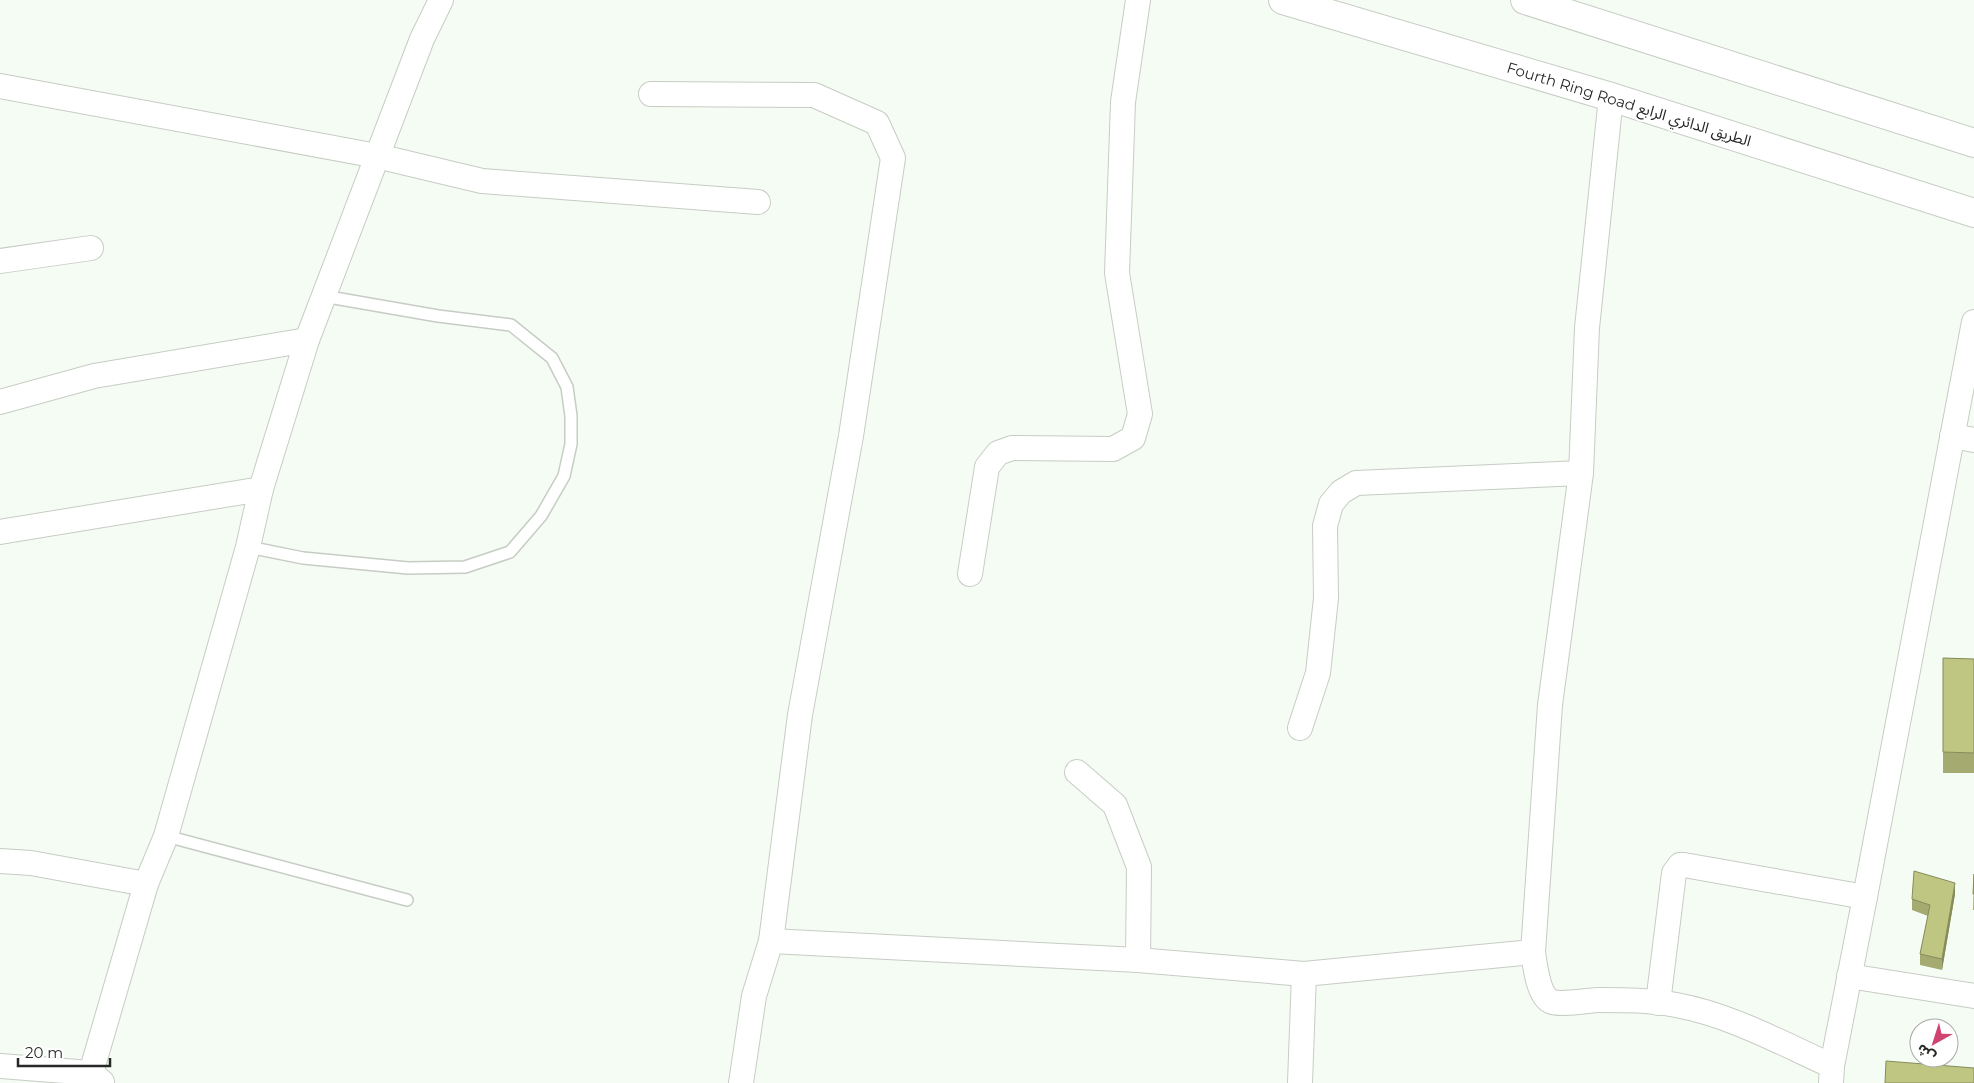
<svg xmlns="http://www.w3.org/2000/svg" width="1974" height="1083" font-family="Montserrat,'Noto Sans Arabic',sans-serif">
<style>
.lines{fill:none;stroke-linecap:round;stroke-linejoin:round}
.lane-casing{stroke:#c6cdc4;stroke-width:14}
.street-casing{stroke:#c6cdc4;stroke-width:26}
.primary-casing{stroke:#c6cdc4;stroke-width:30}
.lane{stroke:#fff;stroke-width:11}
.street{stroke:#fff;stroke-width:24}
.primary{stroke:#fff;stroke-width:28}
.wall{fill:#a4aa70}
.shaded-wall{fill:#868b5b}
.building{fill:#bfc682;stroke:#868b5b}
.labels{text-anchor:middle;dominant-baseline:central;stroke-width:4.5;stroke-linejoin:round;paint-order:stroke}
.street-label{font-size:15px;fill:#272926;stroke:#fff}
</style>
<rect width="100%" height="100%" fill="#f5fcf3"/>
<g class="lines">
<g class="lane-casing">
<g id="lane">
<path d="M 248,547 L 303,558 L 408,568 L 465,567 L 510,552 L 541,516 L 564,476 L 571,444 L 571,416 L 567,387 L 552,358 L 511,325 L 438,316 L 323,296"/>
<path d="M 166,836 L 407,900"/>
</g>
</g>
<g class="street-casing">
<g id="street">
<path d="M 0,86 L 377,156 L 482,181 L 758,202"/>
<path d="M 651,94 L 814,95 L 877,123 L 893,158 L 851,436 L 800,715 L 771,941 L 754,996 L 741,1083"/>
<path d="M 1611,97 L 1587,328 L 1581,473 L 1550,705 L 1533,952 C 1535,965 1538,994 1550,1001 C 1560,1006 1588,1000 1600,1000 C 1625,1000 1651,1000 1676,1005 C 1731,1015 1781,1043 1832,1066"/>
<path d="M 0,261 L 91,248"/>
<path d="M 0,402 L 94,376 L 307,340"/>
<path d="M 1952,436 L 1974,440"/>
<path d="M 0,532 L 261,489"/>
<path d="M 970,574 L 987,467 L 998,453 L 1012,448 L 1113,449 L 1133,438 L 1140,414 L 1117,273 L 1123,102 L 1138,0"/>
<path d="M 1300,728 L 1318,673 L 1326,598 L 1325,526 L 1331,504 L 1341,492 L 1356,483 L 1581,473"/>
<path d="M 1077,772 L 1115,805 L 1139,867 L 1138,960"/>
<path d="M 0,861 L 31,863 L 146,884"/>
<path d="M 771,941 L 1138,960 L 1304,974 L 1533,952"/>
<path d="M 1849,976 L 1974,996"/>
<path d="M 1658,1003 L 1674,873 L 1680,865 L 1684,865 L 1865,897"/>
<path d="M 0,1066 L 91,1073 L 102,1082"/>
<path d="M 88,1083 L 146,884 L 166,836 L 248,547 L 261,489 L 307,340 L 422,39 L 441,0"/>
<path d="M 1300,1083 L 1304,974"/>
<path d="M 1831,1083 L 1832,1066 L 1865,897 L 1974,322"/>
</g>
</g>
<g class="primary-casing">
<g id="primary">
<path d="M 1283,0 L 1611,97 L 1974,213"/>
<path d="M 1525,0 L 1974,143"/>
</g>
</g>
<use href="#lane" class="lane"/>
<use href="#street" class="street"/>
<use href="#primary" class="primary"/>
</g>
<g class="wall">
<path d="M 1943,658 L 1974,659 L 1974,773 L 1943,773 Z"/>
<path d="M 1974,874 L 1974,910 L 1973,910 Z"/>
<path d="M 1955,894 L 1942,970 L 1920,965 L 1920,954 L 1928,916 L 1912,910 L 1912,899 Z"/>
</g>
<path class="shaded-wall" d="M 1955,883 L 1955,894 L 1942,970 L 1942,959 Z"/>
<g class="building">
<path d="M 1943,658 L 1974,659 L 1974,753 L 1943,752 Z"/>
<path d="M 1914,871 L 1955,883 L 1942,959 L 1920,954 L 1930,905 L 1912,899 Z"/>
<path d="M 1974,874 L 1974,894 L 1973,894 Z"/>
<path d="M 1886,1061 L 1974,1068 L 1974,1083 L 1885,1083 Z"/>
</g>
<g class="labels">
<g class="street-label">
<text transform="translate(1629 104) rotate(17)">Fourth Ring Road الطريق الدائري الرابع</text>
</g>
</g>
<g transform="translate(1934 1043) rotate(219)"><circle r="24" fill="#ffffff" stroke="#a9a9a8"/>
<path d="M0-4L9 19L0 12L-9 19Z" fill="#d04371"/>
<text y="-8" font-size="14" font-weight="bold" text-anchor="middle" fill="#272926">ش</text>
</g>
<path d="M18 1058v8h92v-8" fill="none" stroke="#272926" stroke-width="2.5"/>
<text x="25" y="1058" font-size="15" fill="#272926" stroke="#ffffff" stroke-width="4" paint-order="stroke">20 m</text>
</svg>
